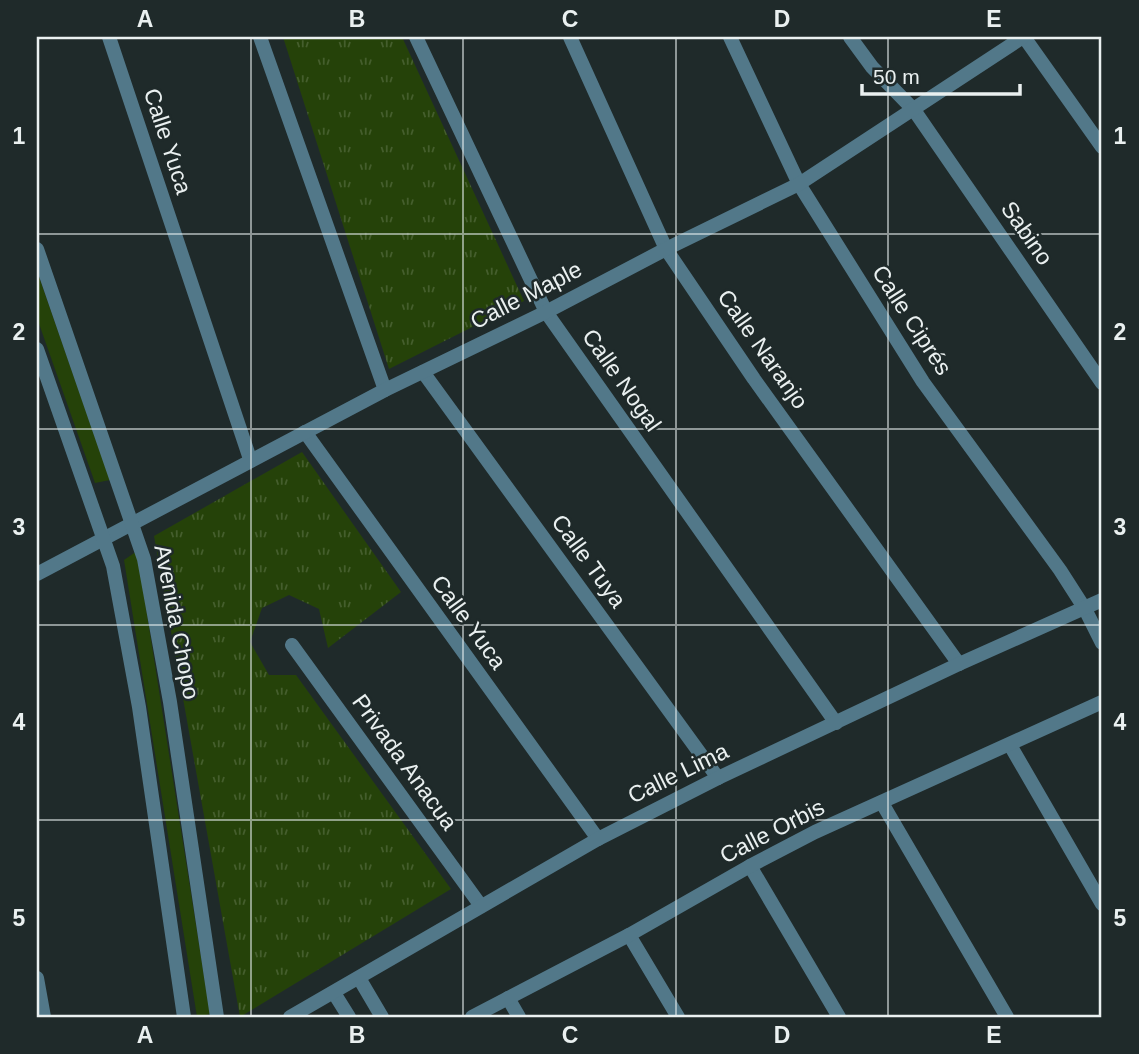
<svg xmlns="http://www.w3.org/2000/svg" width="1139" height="1054" font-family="Helvetica,sans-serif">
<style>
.grass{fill:#254209}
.park{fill:url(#park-tufts)}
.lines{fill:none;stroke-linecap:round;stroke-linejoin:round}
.minor{stroke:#527889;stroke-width:14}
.tertiary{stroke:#527889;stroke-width:14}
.grid{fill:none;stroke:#eaf0f0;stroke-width:2;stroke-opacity:0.55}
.labels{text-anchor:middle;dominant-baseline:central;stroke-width:5;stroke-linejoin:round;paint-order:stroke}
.street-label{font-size:23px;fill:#eaf0f0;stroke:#1f2a2a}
.neatline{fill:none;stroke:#eaf0f0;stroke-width:2.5}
.grid-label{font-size:23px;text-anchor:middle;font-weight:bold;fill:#eaf0f0}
</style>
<defs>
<pattern id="park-tufts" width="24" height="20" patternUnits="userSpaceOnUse" patternTransform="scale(1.75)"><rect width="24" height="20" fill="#254209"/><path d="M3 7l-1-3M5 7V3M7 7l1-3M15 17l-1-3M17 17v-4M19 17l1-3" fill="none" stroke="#455e2d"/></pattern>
</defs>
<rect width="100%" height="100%" fill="#1f2a2a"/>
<g class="grass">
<path d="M 37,271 L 110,480 L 95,483 L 37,318 Z"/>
<path d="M 137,551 L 210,1014 L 197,1017 L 124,560 Z"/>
</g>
<g class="park">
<path d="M 283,37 L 402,37 L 524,301 L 389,369 Z"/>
<path d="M 302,452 L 401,592 L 328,648 L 319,609 L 289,595 L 262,608 L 250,642 L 269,675 L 296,675 L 451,889 L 240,1017 L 154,536 Z"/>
</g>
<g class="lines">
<g class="minor">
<path d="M 109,37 L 250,459"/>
<path d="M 260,37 L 385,390"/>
<path d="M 416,37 L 546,312 L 836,723"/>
<path d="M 570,37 L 666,249 L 754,379 L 959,664"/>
<path d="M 730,37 L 799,184 L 923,382 L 1060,570 L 1085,609 L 1102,643"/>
<path d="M 850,37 L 872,67 L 914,110 L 1102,383"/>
<path d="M 1024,37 L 1102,147"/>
<path d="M 423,372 L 718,778"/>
<path d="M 305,432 L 598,839"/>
<path d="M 37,574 L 385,390 L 546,312 L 666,249 L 799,184 L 1023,37"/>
<path d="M 292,645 L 481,906"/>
<path d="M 1010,745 L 1102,904"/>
<path d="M 882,803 L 1007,1017"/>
<path d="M 750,866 L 839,1017"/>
<path d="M 629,935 L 678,1017"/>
<path d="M 37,978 L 44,1017"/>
<path d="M 359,978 L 382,1017"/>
<path d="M 334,993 L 349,1017"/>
<path d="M 508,998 L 519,1017"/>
<path d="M 290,1017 L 598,839 L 718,778 L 959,664 L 1102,600"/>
<path d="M 472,1017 L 629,935 L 750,866 L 815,832 L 1102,702"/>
</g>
<g class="tertiary">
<path d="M 37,249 L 144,559 L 170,702 L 217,1017"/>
<path d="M 37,349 L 113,566 L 139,707 L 184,1017"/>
</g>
</g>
<path class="grid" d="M 251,37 L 251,1017M 463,37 L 463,1017M 676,37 L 676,1017M 888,37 L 888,1017M 37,234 L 1102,234M 37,429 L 1102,429M 37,625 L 1102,625M 37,820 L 1102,820"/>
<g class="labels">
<g class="street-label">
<text transform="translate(168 141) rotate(72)">Calle Yuca</text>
<text transform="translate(1027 233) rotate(55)">Sabino</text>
<text transform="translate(526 295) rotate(-27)">Calle Maple</text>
<text transform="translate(912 320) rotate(57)">Calle Ciprés</text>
<text transform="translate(763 349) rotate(55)">Calle Naranjo</text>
<text transform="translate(622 380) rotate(55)">Calle Nogal</text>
<text transform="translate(589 561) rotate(54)">Calle Tuya</text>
<text transform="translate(177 622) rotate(79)">Avenida Chopo</text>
<text transform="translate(469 622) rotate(54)">Calle Yuca</text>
<text transform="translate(405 762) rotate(54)">Privada Anacua</text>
<text transform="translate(678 773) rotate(-26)">Calle Lima</text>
<text transform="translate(772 831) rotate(-27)">Calle Orbis</text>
</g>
</g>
<rect width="1139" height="1054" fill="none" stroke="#1f2a2a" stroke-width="77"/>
<path d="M862 84v10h158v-10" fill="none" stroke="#eaf0f0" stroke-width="3.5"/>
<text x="873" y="84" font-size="21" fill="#eaf0f0" stroke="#1f2a2a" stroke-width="5" paint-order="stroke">50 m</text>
<rect x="38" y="38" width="1062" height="978" class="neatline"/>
<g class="grid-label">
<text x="145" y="27">A</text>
<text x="357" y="27">B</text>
<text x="570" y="27">C</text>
<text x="782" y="27">D</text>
<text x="994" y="27">E</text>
<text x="19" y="144">1</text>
<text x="1120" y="144">1</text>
<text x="19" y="340">2</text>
<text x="1120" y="340">2</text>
<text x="19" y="535">3</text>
<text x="1120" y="535">3</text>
<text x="19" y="730">4</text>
<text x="1120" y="730">4</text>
<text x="19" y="926">5</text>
<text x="1120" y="926">5</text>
<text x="145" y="1043">A</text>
<text x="357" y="1043">B</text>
<text x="570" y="1043">C</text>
<text x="782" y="1043">D</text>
<text x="994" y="1043">E</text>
</g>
</svg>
